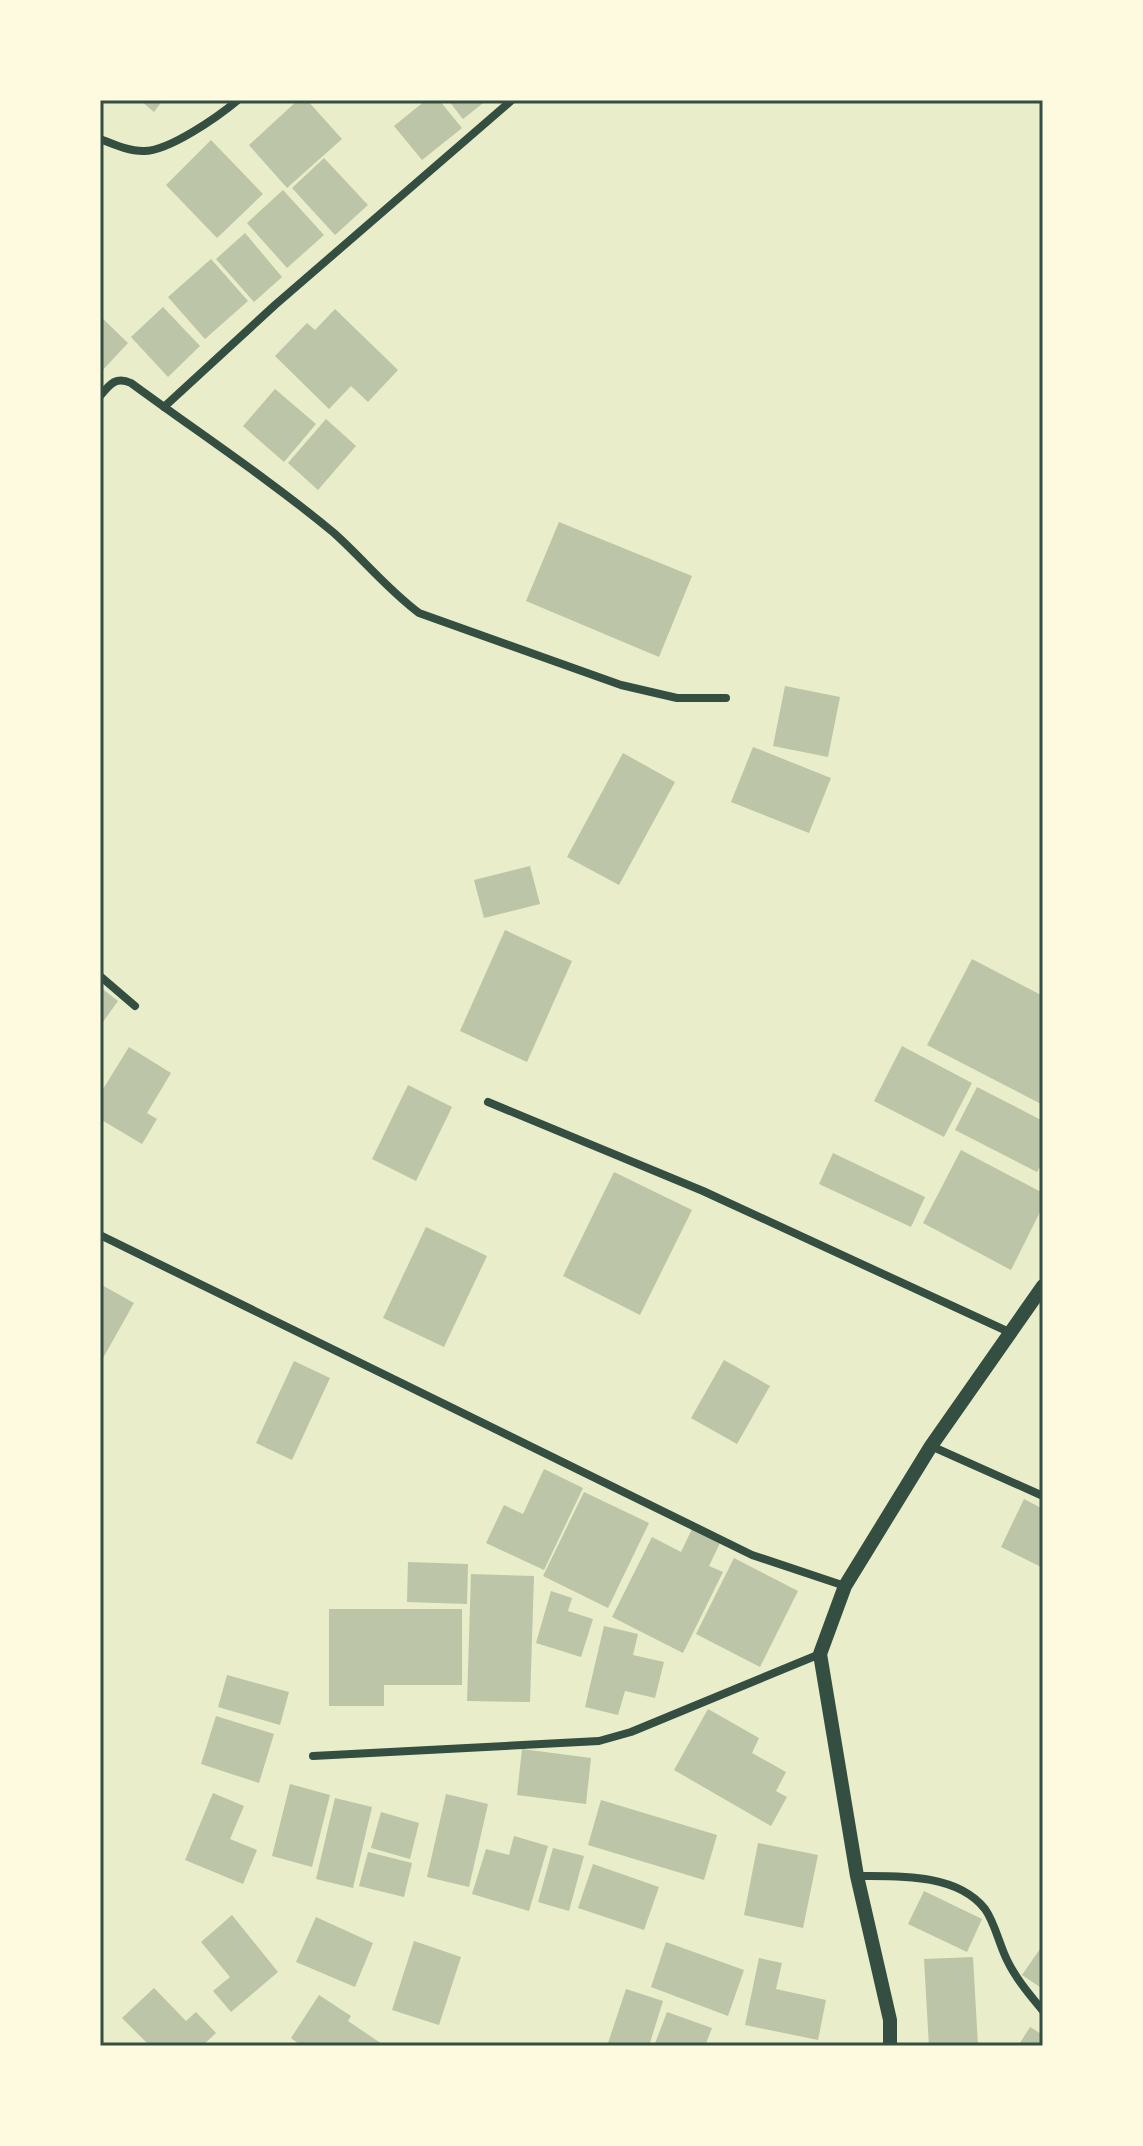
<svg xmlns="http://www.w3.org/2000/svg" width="1143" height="2146" font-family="'Titillium Web',sans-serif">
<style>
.building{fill:#bcc5a7}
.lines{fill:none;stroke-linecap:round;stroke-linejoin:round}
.minor{stroke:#344e41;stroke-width:8}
.tertiary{stroke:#344e41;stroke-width:14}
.neatline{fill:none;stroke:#344e41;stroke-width:3}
</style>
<rect width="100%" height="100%" fill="#e9edc9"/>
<g class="building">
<path d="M140,100h23l-9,12z"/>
<path d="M298,100h9l35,39 -55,49 -38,-43z"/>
<path d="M426,100h13l23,28 -40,32 -28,-34z"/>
<path d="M448,100h39l-24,19z"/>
<path d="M211,140l52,54 -46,44 -51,-53z"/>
<path d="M324,158l44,47 -33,30 -43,-47z"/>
<path d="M283,190l41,45 -37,33 -40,-45z"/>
<path d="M245,233l37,44 -28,25 -38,-43z"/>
<path d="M211,259l37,42 -43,38 -37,-42z"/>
<path d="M163,307l37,39 -32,31 -37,-40z"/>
<path d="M335,309l63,61 -30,32 -17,-16 -22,23 -54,-53 32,-33 8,7z"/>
<path d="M100,316l28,27 -28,30z"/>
<path d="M275,389l41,35 -32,38 -41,-36z"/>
<path d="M326,419l30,27 -38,44 -30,-27z"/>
<path d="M559,522l133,54 -33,81 -133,-56z"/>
<path d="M785,686l55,11 -12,60 -55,-11z"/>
<path d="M753,747l78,31 -22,55 -78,-31z"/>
<path d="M623,753l52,29 -56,103 -52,-28z"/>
<path d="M530,866l10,38 -56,14 -10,-38z"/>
<path d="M505,930l67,31 -45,101 -67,-31z"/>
<path d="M972,959l71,37v109l-116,-60z"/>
<path d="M100,987l18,14 -18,25z"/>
<path d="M902,1046l70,37 -28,54 -70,-36z"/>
<path d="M129,1047l42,26 -24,40 10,6 -15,25 -42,-25v-25z"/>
<path d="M408,1085l44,22 -36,74 -44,-22z"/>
<path d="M977,1087l66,34v40l-6,11 -82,-42z"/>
<path d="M961,1150l82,43v13l-32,64 -88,-47z"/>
<path d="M833,1153l92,44 -14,30 -92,-43z"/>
<path d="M614,1172l78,38 -52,105 -77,-39z"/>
<path d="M426,1227l61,29 -43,91 -61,-29z"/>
<path d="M100,1284l34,19 -31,55 -3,-2z"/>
<path d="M724,1360l46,26 -33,58 -46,-26z"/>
<path d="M294,1361l36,17 -38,82 -36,-17z"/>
<path d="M544,1469l39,19 -39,82 -58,-27 18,-38 19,9z"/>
<path d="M584,1492l65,31 -41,85 -65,-32z"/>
<path d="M1024,1499l19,10v59l-42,-21z"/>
<path d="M692,1529l28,14 -11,23 14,6 -40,81 -71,-36 40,-80 29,15z"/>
<path d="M734,1558l64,33 -38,76 -64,-33z"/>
<path d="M408,1562l60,2 -1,40 -60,-2z"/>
<path d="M471,1574l63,2 -4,126 -63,-1z"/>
<path d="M551,1591l21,7 -4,13 25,8 -12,38 -45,-14z"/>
<path d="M329,1609h133v76h-78v21h-55z"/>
<path d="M604,1626l34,8 -5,21 31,7 -9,36 -30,-7 -7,24 -33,-8z"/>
<path d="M227,1675l62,17 -9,33 -62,-18z"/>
<path d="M708,1709l51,29 -7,15 34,19 -10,19 11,6 -16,29 -97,-56z"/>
<path d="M216,1716l58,18 -15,49 -58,-19z"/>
<path d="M522,1749l69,9 -5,46 -69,-9z"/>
<path d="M290,1784l40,11 -18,72 -40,-11z"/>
<path d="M213,1793l31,13 -14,33 27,11 -14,34 -58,-24z"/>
<path d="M446,1794l42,10 -19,83 -42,-10z"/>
<path d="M335,1798l37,9 -19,81 -37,-9z"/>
<path d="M601,1800l116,35 -13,45 -116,-35z"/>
<path d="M381,1812l38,11 -9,36 -39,-11z"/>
<path d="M514,1836l34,10 -19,65 -57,-17 14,-45 23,6z"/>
<path d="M758,1843l60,12 -15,73 -59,-13z"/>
<path d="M553,1848l31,8 -15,55 -31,-9z"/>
<path d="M368,1852l44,11 -8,34 -45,-11z"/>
<path d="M593,1864l66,23 -15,43 -66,-22z"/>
<path d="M924,1891l58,28 -15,33 -59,-28z"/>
<path d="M232,1915l46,57 -47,40 -18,-21 17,-14 -29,-35z"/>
<path d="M316,1917l57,26 -18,44 -59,-25z"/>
<path d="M414,1941l47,16 -22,68 -47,-15z"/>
<path d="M666,1942l78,28 -16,46 -77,-29z"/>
<path d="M1040,1949l3,2v38l-21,-14z"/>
<path d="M973,1957l5,89h-49l-5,-87z"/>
<path d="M759,1958l23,5 -6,26 50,11 -8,40 -73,-15z"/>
<path d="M154,1988l32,33 10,-9 20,21 -14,13h-52l-28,-28z"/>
<path d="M626,1989l37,12 -14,45h-42z"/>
<path d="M319,1995l32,21 -3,5 37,25h-83l-11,-8z"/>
<path d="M667,2012l45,16 -7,18h-51z"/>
<path d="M1030,2027l13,8v11h-25z"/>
</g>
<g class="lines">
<g class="minor">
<path d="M100,139c13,5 28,12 43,12 25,1 76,-35 95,-51"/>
<path d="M100,396c10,-12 16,-20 31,-13 68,50 138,96 203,150 29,26 53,56 85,80l202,72 56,13h49"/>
<path d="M164,407l111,-102 237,-205"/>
<path d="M100,976l35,30"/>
<path d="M488,1102l215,89 306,141"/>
<path d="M100,1235l652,320 93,31"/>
<path d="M931,1446l112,50"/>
<path d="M313,1756l286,-15 32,-9 189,-78"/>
<path d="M857,1876c40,0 100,-3 128,33 10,14 14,35 22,51 9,19 23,35 36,51"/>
</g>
<path class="tertiary" d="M890,2046v-26l-33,-144 -37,-222 25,-68 86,-140 112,-160"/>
</g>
<rect width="1143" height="2146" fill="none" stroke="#fefae0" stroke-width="204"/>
<rect x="102" y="102" width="939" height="1942" class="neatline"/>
</svg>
